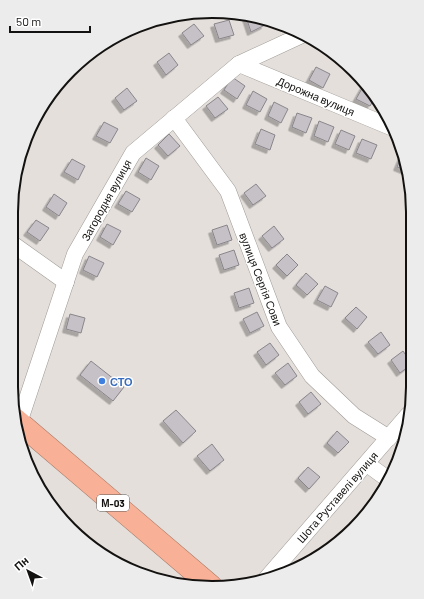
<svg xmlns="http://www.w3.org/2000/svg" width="424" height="599" font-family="Barlow,sans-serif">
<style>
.building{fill:#c5c1c6;stroke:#89868b;filter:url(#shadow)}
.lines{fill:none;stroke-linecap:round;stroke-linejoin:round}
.minor-casing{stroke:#9e9a96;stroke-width:17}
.highway-casing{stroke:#a87967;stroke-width:23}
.minor{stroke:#fff;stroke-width:16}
.highway{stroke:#f8b196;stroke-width:22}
.shop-dot{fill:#3f7fe0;stroke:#fff;stroke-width:1.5}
.labels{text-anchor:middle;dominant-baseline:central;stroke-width:3;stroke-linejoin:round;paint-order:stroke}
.shield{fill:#fff;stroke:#5a5958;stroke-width:1}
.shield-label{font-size:10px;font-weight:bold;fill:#131210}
.street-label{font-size:11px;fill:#131210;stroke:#fff}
.shop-label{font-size:11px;font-weight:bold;fill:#366cbe;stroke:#fff;text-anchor:start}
.rim{fill:none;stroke:#131210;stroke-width:2}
</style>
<defs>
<filter id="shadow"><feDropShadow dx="-3.5" dy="3.5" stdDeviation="0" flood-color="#0004"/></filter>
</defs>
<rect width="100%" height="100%" fill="#e4dfdb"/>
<g class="building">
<path d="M246,17l18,5 1,3 -14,7z"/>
<path d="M229,20l5,15 -15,4 -5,-15z"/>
<path d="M194,24l10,12 -13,9 -9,-12z"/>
<path d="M169,53l9,12 -12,10 -9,-13z"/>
<path d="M316,67l14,7 -7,14 -14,-8z"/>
<path d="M232,77l13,9 -8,13 -13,-9z"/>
<path d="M364,85l4,3 7,10 -5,8 -14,-7z"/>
<path d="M127,88l10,13 -13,9 -9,-12z"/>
<path d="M253,91l14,8 -7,13 -14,-7z"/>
<path d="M218,97l10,12 -13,9 -9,-12z"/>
<path d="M274,102l14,7 -7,14 -13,-7z"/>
<path d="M297,113l15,5 -6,15 -14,-6z"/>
<path d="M319,121l15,6 -6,15 -14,-6z"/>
<path d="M104,122l14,7 -8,14 -14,-7z"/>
<path d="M261,129l14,6 -5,15 -15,-6z"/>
<path d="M341,130l14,6 -6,14 -14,-6z"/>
<path d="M169,134l11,12 -12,10 -10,-11z"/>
<path d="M362,139l15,6 -6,14 -15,-6z"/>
<path d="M403,153l4,18 -10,-4z"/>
<path d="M146,158l13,8 -8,14 -13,-8z"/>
<path d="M72,159l13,7 -7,14 -14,-8z"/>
<path d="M256,184l10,12 -13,9 -9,-12z"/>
<path d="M126,191l14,8 -8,13 -14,-8z"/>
<path d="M54,194l13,9 -8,13 -13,-9z"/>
<path d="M36,220l13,8 -9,13 -13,-9z"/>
<path d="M107,224l14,7 -8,14 -13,-8z"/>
<path d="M227,225l5,15 -15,5 -5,-15z"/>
<path d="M274,226l10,13 -12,9 -10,-12z"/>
<path d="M234,250l5,15 -15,5 -5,-15z"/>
<path d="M287,254l11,11 -11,11 -11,-11z"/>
<path d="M89,256l15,7 -7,14 -14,-7z"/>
<path d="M306,273l12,11 -11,11 -11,-10z"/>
<path d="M325,286l13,7 -7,14 -14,-7z"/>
<path d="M249,288l5,15 -15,5 -5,-15z"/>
<path d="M356,307l11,10 -10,12 -12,-11z"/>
<path d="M257,312l7,14 -14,7 -7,-14z"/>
<path d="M70,314l15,4 -4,15 -15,-4z"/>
<path d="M381,332l9,13 -12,9 -10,-12z"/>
<path d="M270,343l9,12 -13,10 -9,-13z"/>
<path d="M403,351l9,13 -12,9 -9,-13z"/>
<path d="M91,361l33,26 -11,14 -33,-26z"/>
<path d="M288,363l9,13 -12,9 -10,-12z"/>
<path d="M311,392l10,12 -13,10 -9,-12z"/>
<path d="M176,410l20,21 -13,12 -20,-22z"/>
<path d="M337,431l12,11 -11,11 -11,-10z"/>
<path d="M212,444l12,16 -14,11 -13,-15z"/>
<path d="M308,467l12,10 -11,12 -11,-11z"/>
</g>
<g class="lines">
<g class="minor-casing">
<g id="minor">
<path d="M239,64l154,64"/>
<path d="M174,118l54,73 51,136 33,49 42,40 35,22"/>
<path d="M14,245l52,37"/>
<path d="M19,423l56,-169 58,-101 106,-89 65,-30"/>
<path d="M367,464l22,16"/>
<path d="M266,579l142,-164"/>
</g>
</g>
<g class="highway-casing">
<path id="highway" d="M15,419l196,167"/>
</g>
<use href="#minor" class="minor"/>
<use href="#highway" class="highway"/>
</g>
<circle class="shop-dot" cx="102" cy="381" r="4"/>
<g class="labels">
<rect class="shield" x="97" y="495" width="32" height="16" rx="3"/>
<g class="shield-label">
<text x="113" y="503">М-03</text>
</g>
<g class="street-label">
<text transform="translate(316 96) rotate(23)">Дорожна вулиця</text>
<text transform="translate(106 200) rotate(-61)">Загородня вулиця</text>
<text transform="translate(261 279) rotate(69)">вулиця Сергія Сови</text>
<text transform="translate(337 497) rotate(-49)">Шота Руставелі вулиця</text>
</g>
<g class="shop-label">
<text x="110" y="381">СТО</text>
</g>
</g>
<path d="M0 0H424V599H0ZM212 18H212A194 194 0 0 1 406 212V387A194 194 0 0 1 212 581H212A194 194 0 0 1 18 387V212A194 194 0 0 1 212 18Z" fill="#ececec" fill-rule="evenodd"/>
<path class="rim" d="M212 18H212A194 194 0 0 1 406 212V387A194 194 0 0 1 212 581H212A194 194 0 0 1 18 387V212A194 194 0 0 1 212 18Z"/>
<g transform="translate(28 571) rotate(319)" stroke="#ffffff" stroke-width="3" paint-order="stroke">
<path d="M0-3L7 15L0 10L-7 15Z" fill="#131210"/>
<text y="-6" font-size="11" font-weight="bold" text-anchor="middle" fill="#131210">Пн</text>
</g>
<path d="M10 26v6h80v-6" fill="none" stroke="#131210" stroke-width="2"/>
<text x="16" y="26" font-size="12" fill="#131210" stroke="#ffffff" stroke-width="3" paint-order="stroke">50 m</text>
</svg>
